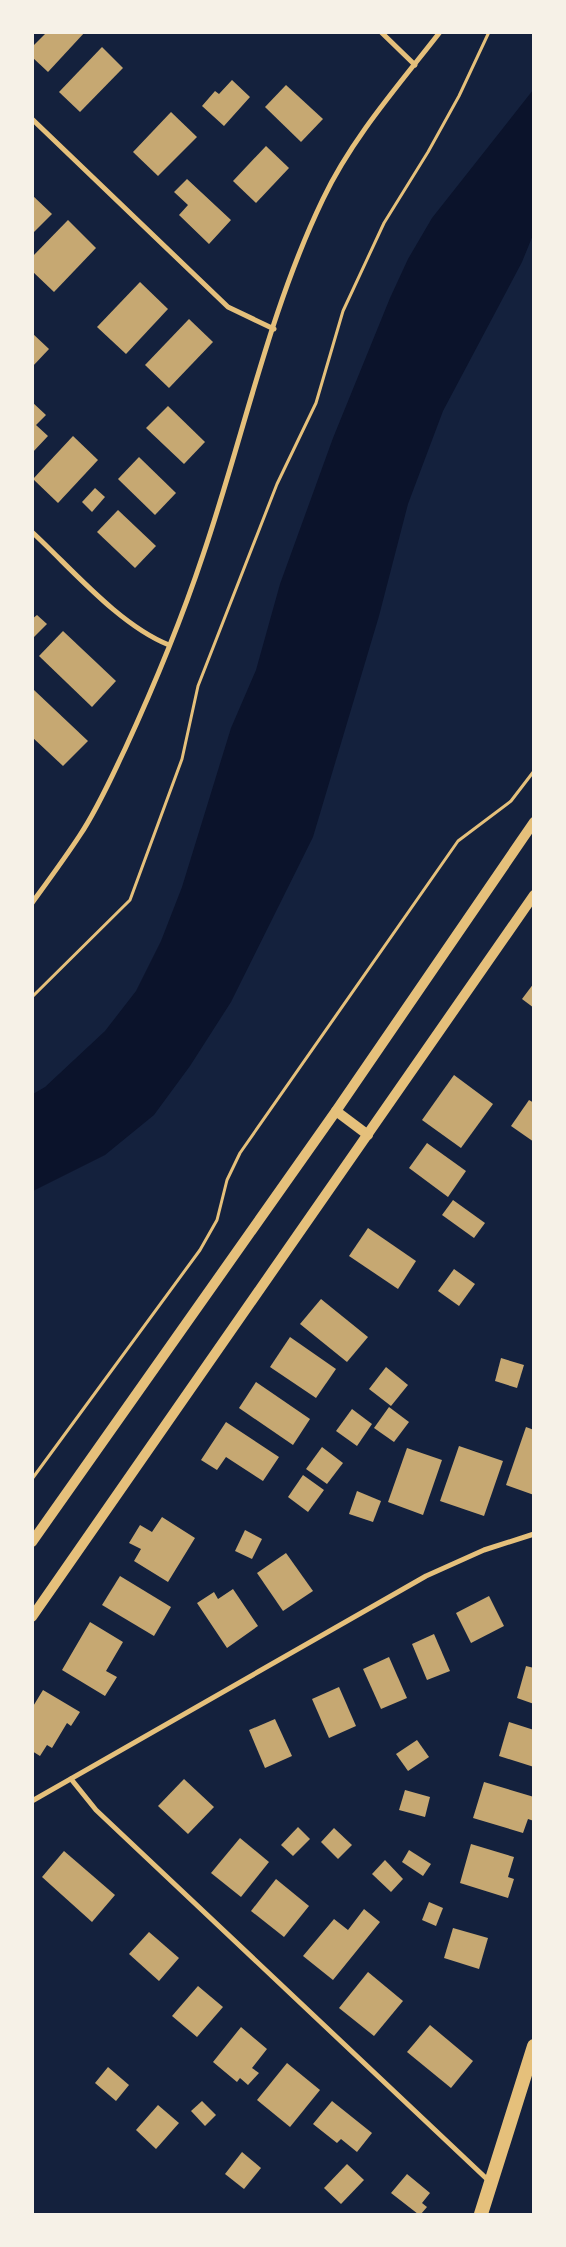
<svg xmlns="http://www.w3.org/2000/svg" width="566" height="2247" font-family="'Archivo Narrow',sans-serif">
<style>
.water{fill:#0b132b}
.building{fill:#c6a872}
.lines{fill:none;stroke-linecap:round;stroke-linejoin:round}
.path{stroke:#e5c07b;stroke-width:3}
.minor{stroke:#e5c07b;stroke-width:5}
.secondary{stroke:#e5c07b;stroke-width:10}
.trunk{stroke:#e5c07b;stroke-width:14}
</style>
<rect width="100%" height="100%" fill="#14213d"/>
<path class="water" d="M533,90v145l-11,27 -79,149 -35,93 -29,112 -66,221 -82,165 -41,64 -36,49 -49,40 -72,36v-97l12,-7 60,-56 31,-40 25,-50 21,-54 49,-159 25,-58 24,-86 53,-146 57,-140 18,-39 24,-41z"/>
<g class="building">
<path d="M47,32h38l-37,40 -16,-15v-10z"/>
<path d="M102,47l21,21 -43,44 -21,-20z"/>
<path d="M232,80l18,17 -26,29 -22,-20 13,-15 4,3z"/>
<path d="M286,85l37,34 -22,23 -36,-35z"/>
<path d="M171,112l26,25 -39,39 -25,-24z"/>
<path d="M266,146l23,22 -33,35 -23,-22z"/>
<path d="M187,179l44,41 -22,24 -30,-29 9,-10 -14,-13z"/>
<path d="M32,195l20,19 -20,20z"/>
<path d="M68,220l28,28 -42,44 -22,-21v-14z"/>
<path d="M140,282l28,27 -42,45 -29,-27z"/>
<path d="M189,319l24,23 -44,46 -24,-23z"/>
<path d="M32,333l17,16 -17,18z"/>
<path d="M32,402l14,13 -10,10 12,11 -16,17z"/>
<path d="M168,406l37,36 -21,22 -38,-36z"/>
<path d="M73,436l25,24 -40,43 -25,-24z"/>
<path d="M139,457l37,36 -21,22 -37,-36z"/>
<path d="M95,488l10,9 -13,15 -10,-10z"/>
<path d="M118,510l38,36 -21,22 -38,-36z"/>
<path d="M37,615l10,9 -15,15v-20z"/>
<path d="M63,631l53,50 -24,26 -53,-51z"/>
<path d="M34,690l54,51 -25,25 -31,-29v-45z"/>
<path d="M534,983v25l-12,-9z"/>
<path d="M454,1075l39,29 -32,44 -39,-28z"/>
<path d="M529,1100l5,3v39l-23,-16z"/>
<path d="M427,1143l39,28 -18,26 -39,-29z"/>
<path d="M453,1200l32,23 -11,15 -32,-23z"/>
<path d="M368,1228l48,33 -18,28 -49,-33z"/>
<path d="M454,1269l21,15 -16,22 -21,-15z"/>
<path d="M321,1299l47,38 -21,25 -47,-38z"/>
<path d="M290,1337l46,32 -20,29 -46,-31z"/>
<path d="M501,1358l23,7 -7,23 -22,-7z"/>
<path d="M386,1367l22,18 -17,21 -22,-17z"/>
<path d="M256,1382l54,37 -17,26 -54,-37z"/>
<path d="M389,1407l20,15 -15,20 -20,-14z"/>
<path d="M352,1409l20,15 -15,22 -21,-15z"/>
<path d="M226,1422l53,35 -16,24 -37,-24 -9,13 -16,-10z"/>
<path d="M526,1427l8,3v65l-28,-10z"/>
<path d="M459,1446l44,15 -19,55 -44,-15z"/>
<path d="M322,1447l21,16 -16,21 -21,-15z"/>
<path d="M407,1448l35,12 -19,55 -35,-13z"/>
<path d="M303,1475l21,15 -16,22 -20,-15z"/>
<path d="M357,1491l24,10 -8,21 -24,-8z"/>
<path d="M162,1517l33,21 -27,44 -34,-21 7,-12 -12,-6 11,-18 12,7z"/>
<path d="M245,1530l17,9 -10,20 -17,-8z"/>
<path d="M286,1553l27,38 -30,20 -26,-38z"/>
<path d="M120,1576l51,31 -17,29 -52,-31z"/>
<path d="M233,1589l25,37 -31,22 -30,-45 17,-11 4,7z"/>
<path d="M489,1596l15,30 -33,17 -15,-30z"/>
<path d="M90,1622l33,20 -17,29 11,6 -12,19 -43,-26z"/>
<path d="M434,1634l16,37 -23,9 -15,-36z"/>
<path d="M389,1657l18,41 -26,11 -18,-40z"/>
<path d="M526,1666l8,2v36l-17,-6z"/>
<path d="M339,1687l17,39 -27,12 -17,-39z"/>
<path d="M43,1690l37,22 -9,14 -4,-3 -15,25 -5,-3 -7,11 -8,-5v-43z"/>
<path d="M275,1719l17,37 -27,12 -16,-38z"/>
<path d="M509,1722l25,8v37l-35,-11z"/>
<path d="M417,1740l12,17 -21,14 -12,-17z"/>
<path d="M184,1779l30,28 -26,27 -30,-28z"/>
<path d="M484,1782l50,15v24l-6,-2 -5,14 -50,-15z"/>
<path d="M405,1790l25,7 -5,20 -26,-7z"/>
<path d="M298,1827l12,12 -17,17 -12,-11z"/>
<path d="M334,1828l18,17 -14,14 -17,-17z"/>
<path d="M240,1838l29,24 -28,35 -30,-24z"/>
<path d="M471,1844l43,13 -6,20 6,2 -6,19 -48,-15z"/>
<path d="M409,1850l22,14 -8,12 -21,-14z"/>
<path d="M64,1851l51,44 -23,27 -50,-45z"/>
<path d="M385,1860l18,19 -12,13 -19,-18z"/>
<path d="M276,1879l33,27 -25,31 -33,-26z"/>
<path d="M429,1902l14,6 -7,18 -14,-6z"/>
<path d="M364,1909l16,13 -47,58 -30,-24 31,-37 14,11z"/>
<path d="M453,1928l35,10 -9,31 -35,-11z"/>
<path d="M149,1932l30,26 -20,23 -30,-27z"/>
<path d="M368,1972l35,29 -29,35 -35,-28z"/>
<path d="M198,1986l25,21 -26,30 -25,-21z"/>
<path d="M430,2025l43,36 -22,27 -44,-36z"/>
<path d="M241,2027l26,22 -15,19 7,5 -11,12 -8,-7 -3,4 -24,-20z"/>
<path d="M287,2063l33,27 -30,37 -33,-27z"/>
<path d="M108,2067l21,18 -13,16 -21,-18z"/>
<path d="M202,2101l14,14 -11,11 -14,-15z"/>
<path d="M332,2101l40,32 -15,19 -16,-13 -4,4 -24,-19z"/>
<path d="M158,2105l21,18 -23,26 -20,-19z"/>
<path d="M242,2152l19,16 -17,21 -19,-15z"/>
<path d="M347,2164l17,16 -23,24 -17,-16z"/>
<path d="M407,2174l23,19 -8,10 5,4 -6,7h-3l-27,-21z"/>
</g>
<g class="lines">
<g class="path">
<path d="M32,997l98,-97 52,-141 16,-73 79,-202 39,-81 27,-92 41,-88 44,-71 31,-56 30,-64"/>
<path d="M32,1479l168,-229 17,-30 10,-40 13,-27 218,-312 53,-40 23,-30"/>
</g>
<g class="minor">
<path d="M381,32l34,33"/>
<path d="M32,119l196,188 46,22"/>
<path d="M32,532c40,37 87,93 137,113"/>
<path d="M32,903c16,-22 33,-45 48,-68 18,-27 31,-57 45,-86 29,-63 56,-128 78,-194 40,-117 66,-244 120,-356 29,-61 75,-113 117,-167"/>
<path d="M71,1779l25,31 393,371"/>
<path d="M32,1801l394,-225 58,-26 50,-16"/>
</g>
<g class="secondary">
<path d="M336,1111l32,24"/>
<path d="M32,1542l304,-431 198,-289"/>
<path d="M32,1617l502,-722"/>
</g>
<path class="trunk" d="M481,2214l53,-168"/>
</g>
<rect width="566" height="2247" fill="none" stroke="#f6f1e7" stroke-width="68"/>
</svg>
